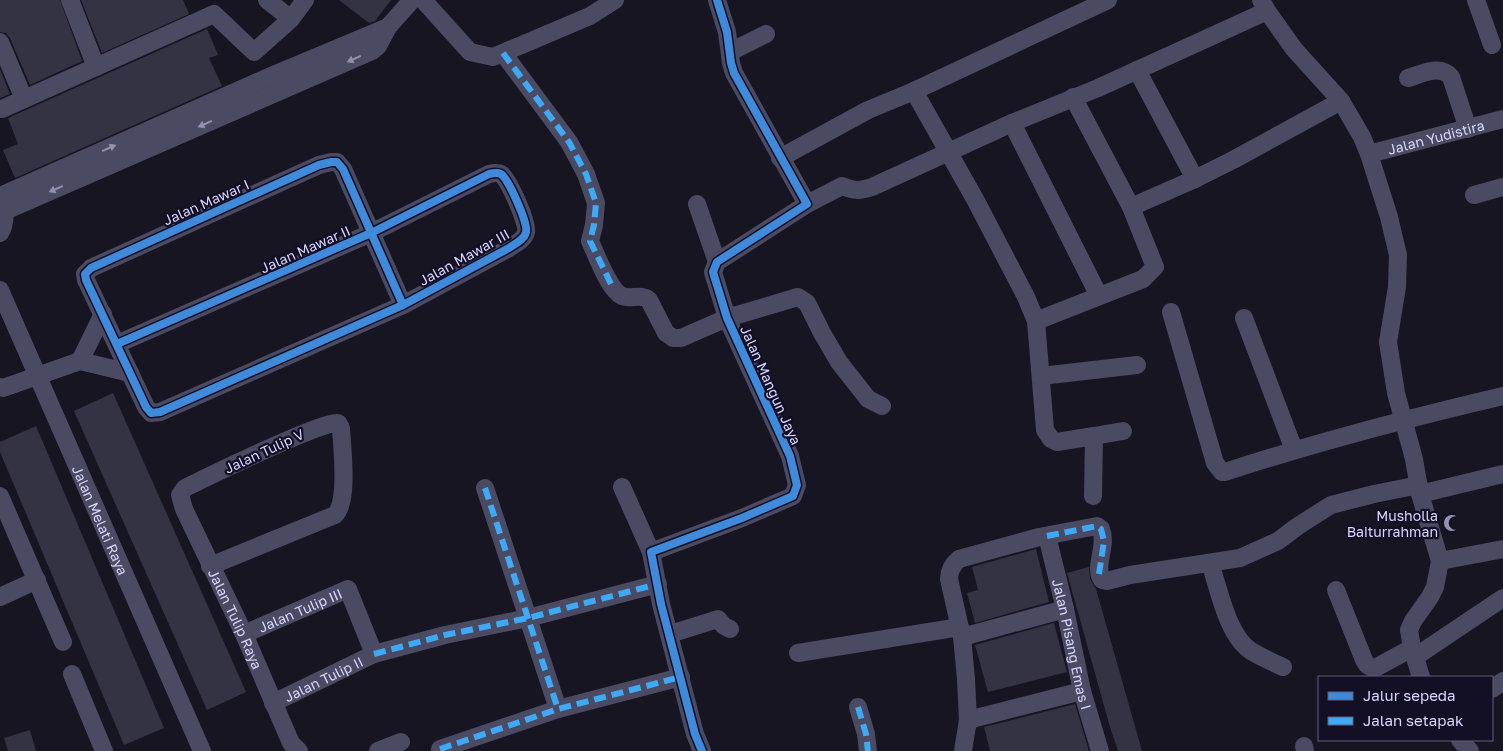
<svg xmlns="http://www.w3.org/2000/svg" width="1503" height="751" font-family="'Golos Text',sans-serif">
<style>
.building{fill:#343343}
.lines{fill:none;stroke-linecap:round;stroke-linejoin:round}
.minor{stroke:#4a4a62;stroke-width:18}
.quiet{stroke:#3fa9f5;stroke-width:6;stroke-dasharray:12 6;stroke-linecap:butt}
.cycleway-casing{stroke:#131026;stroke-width:11}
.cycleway{stroke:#408adc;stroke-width:8}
.oneway{fill:#9290b0}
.labels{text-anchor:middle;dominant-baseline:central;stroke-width:4.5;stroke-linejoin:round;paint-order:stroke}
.street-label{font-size:14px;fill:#d9d6fe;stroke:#131026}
.poi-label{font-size:14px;fill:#d9d6fe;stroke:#131026;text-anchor:end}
</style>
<rect width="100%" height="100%" fill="#161521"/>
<g class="building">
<path d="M0,0h60l22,61 -52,24 -20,-47 -4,-5 -6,-1z"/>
<path d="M81,0h102l6,14 -87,39z"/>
<path d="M339,0h52l-16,21 -6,2z"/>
<path d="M207,29l11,26 -9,3 13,28 -207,92 -12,-28 15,-6 -10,-26z"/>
<path d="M0,69l10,25 -10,4z"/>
<path d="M113,393l133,299 -39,18 -133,-299z"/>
<path d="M36,426l128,302 -40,17 -124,-293v-10z"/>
<path d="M1036,549l13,53 -74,21 -8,-30 11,-3 -6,-23z"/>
<path d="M1089,567l1,12 6,10 46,162h-24l-8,-24 -43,-154z"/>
<path d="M1054,623l13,49 -79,20 -13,-47z"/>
<path d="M1075,704l14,47h-99l-6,-24z"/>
<path d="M30,730l6,21h-28l-4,-13z"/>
</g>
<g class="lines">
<g class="minor">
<path d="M70,0l26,67"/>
<path d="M267,0l24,19"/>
<path d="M423,0l47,52 23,5 97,-41 25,-16"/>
<path d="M1261,0l6,11 27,38 47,52 21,36 7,17 20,63 9,38 -1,32 -9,55 8,51 18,66 6,35 20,67 -5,26 -5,10 -17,24 -4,9 3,18 9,29"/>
<path d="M1476,0l16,45"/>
<path d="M0,42l24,57"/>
<path d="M730,52l36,-18"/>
<path d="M503,53l66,89 17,32 10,29 -2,22 -4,16c6,13 19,49 32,55 9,4 19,-3 27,4l17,33 7,5h8l46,-20 71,-21 9,6 15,30 17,29 29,37 14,7"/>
<path d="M1137,70l58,109"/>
<path d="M1408,78c14,-4 32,-14 43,-1l17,52"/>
<path d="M914,91l62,110 50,96 10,24 9,109 6,9 6,3 37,-6 -1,60"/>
<path d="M2,109l212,-95 40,38 37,-33 14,-19"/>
<path d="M1012,123l87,173"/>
<path id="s1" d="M1369,154l134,-35"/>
<path d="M780,158l88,-48 46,-19 194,-91"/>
<path d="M1474,195l29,-8"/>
<path d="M0,196l271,-120 117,-49"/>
<path d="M697,204l20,58"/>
<path d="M807,204l35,-18c12,5 18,5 30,1l140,-64 86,-35 169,-77"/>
<path d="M1131,207l64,-28 38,-19 108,-59"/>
<path d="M5,211l367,-160 6,-5 10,-19 24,-27"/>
<path d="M0,233c6,-10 6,-23 1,-33"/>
<path id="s2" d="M0,290l202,461"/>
<path d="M1171,312l44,151 7,9h3c92,-30 184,-54 278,-76"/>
<path d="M1244,318l50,132"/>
<path d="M1036,321l107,-42 12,-12 -24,-60 -58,-110"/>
<path d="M117,344l254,-111 118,-59c4,-1 8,-2 12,0 8,6 27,49 25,58 -1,7 -11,12 -17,16l-106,57 -243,107 -9,1 -5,-6 -60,-127 -1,-6 6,-6 228,-103 12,-3h6l6,7 60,136"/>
<path d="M80,361l23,-47"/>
<path d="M1041,376l96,-11"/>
<path d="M0,387l3,1 77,-27 50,12"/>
<path d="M1094,436l29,-5"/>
<path d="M622,487l29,65"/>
<path d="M485,488l73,221"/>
<path d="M1420,494l83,-20"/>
<path d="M0,496l63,146"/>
<path id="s3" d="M1047,536l18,73 17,82 18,60"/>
<path d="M1440,561l63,-12"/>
<path d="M1210,563c9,26 17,72 41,88 10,6 21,11 32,16"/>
<path id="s4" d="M210,566l125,-51c14,-14 7,-67 6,-87l-3,-5c-12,-4 -133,55 -153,65l-5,7 4,14 60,125 47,109 8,8"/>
<path d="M1336,590l28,70c3,6 6,9 13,7l35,-19"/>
<path d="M0,597l37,-17"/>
<path id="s5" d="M244,634l104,-45 26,65"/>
<path d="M670,634l48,-15 6,7 6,3"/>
<path d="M962,637l103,-28"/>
<path d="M798,653l162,-26"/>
<path d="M1415,657l88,-59"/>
<path d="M72,674l32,77"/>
<path d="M1492,689l11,-8"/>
<path id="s6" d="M273,703l101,-49 71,-19 83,-17 130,-34"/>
<path d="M858,707l8,27 2,17"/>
<path d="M968,720l114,-29"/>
<path d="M1460,740l10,11"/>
<path d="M1304,746l1,5"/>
<path d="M440,749l118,-40 123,-32"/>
<path d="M378,751l23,-9"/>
<path d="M702,751l-7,-17 -34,-130 -10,-52 91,-34 51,-22 4,-11 -7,-29 -63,-138 -14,-46 4,-10 90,-58 -73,-131 -3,-10 -4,-31 -10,-32"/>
<path d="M963,751l5,-31 -2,-41 -4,-42 -13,-58c0,-8 4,-15 10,-20l80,-22 58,-11 4,3c7,16 -8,38 1,51l5,1 23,-6 110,-17 38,-17 20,-15 33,-21 43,-11 45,-9"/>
</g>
<g class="quiet">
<path d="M503,53l66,89 17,32 10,29 -2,22 -4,16 22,45"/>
<path d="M485,488l73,221"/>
<path d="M1047,536l50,-10 4,3 3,12 -5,33"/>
<path d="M374,654l71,-19 83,-17 130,-34"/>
<path d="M858,707l8,27 2,17"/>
<path d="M440,749l118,-40 123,-32"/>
</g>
<g class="cycleway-casing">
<g id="cycleway">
<path d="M117,344l254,-111 118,-59c4,-1 8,-2 12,0 8,6 27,49 25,58 -1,7 -11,12 -17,16l-106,57 -243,107 -9,1 -5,-6 -60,-127 -1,-6 6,-6 228,-103 12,-3h6l6,7 60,136"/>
<path d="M702,751l-7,-17 -34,-130 -10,-52 91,-34 51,-22 4,-11 -7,-29 -63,-138 -14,-46 4,-10 90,-58 -73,-131 -3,-10 -4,-31 -10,-32"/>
</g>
</g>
<use href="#cycleway" class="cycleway"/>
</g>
<defs><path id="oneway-solid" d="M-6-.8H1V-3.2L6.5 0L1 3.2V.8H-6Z" transform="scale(1.25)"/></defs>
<g class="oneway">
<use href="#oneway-solid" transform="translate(354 59) rotate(156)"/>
<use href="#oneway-solid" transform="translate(205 124) rotate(156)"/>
<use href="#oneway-solid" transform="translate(109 148) rotate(-24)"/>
<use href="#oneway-solid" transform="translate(56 189) rotate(156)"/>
</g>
<defs>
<g id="mosque-bare" transform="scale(1.35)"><path d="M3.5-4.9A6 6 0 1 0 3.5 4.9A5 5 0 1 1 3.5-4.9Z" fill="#9592b1" stroke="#131026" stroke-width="2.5" paint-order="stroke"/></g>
</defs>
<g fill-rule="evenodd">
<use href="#mosque-bare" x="1452" y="523"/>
</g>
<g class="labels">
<g class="street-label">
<text stroke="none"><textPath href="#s1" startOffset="69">Jalan Yudistira</textPath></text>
<text transform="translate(206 202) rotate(-24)">Jalan Mawar I</text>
<text transform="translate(305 249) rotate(-24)">Jalan Mawar II</text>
<text transform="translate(464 257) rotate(-29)">Jalan Mawar III</text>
<text transform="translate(771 385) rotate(66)">Jalan Mangun Jaya</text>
<text transform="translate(264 451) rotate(-25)">Jalan Tulip V</text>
<text stroke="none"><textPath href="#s2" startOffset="251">Jalan Melati Raya</textPath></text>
<text stroke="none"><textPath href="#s5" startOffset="61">Jalan Tulip III</textPath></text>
<text stroke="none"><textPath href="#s4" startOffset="541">Jalan Tulip Raya</textPath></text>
<text stroke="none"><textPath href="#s3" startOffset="111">Jalan Pisang Emas I</textPath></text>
<text stroke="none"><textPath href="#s6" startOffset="56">Jalan Tulip II</textPath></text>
</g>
<g class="poi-label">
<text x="1438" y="515">Musholla<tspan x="1438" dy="16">Baiturrahman</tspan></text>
</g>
</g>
<rect x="1318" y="676" width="175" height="65" fill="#131026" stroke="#625f7c"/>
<rect x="1328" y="692" width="25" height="8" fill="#408adc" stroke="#625f7c"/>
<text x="1363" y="701" font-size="15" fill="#d9d6fe">Jalur sepeda</text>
<rect x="1328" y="717" width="25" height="8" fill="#3fa9f5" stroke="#625f7c"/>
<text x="1363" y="726" font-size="15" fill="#d9d6fe">Jalan setapak</text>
</svg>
